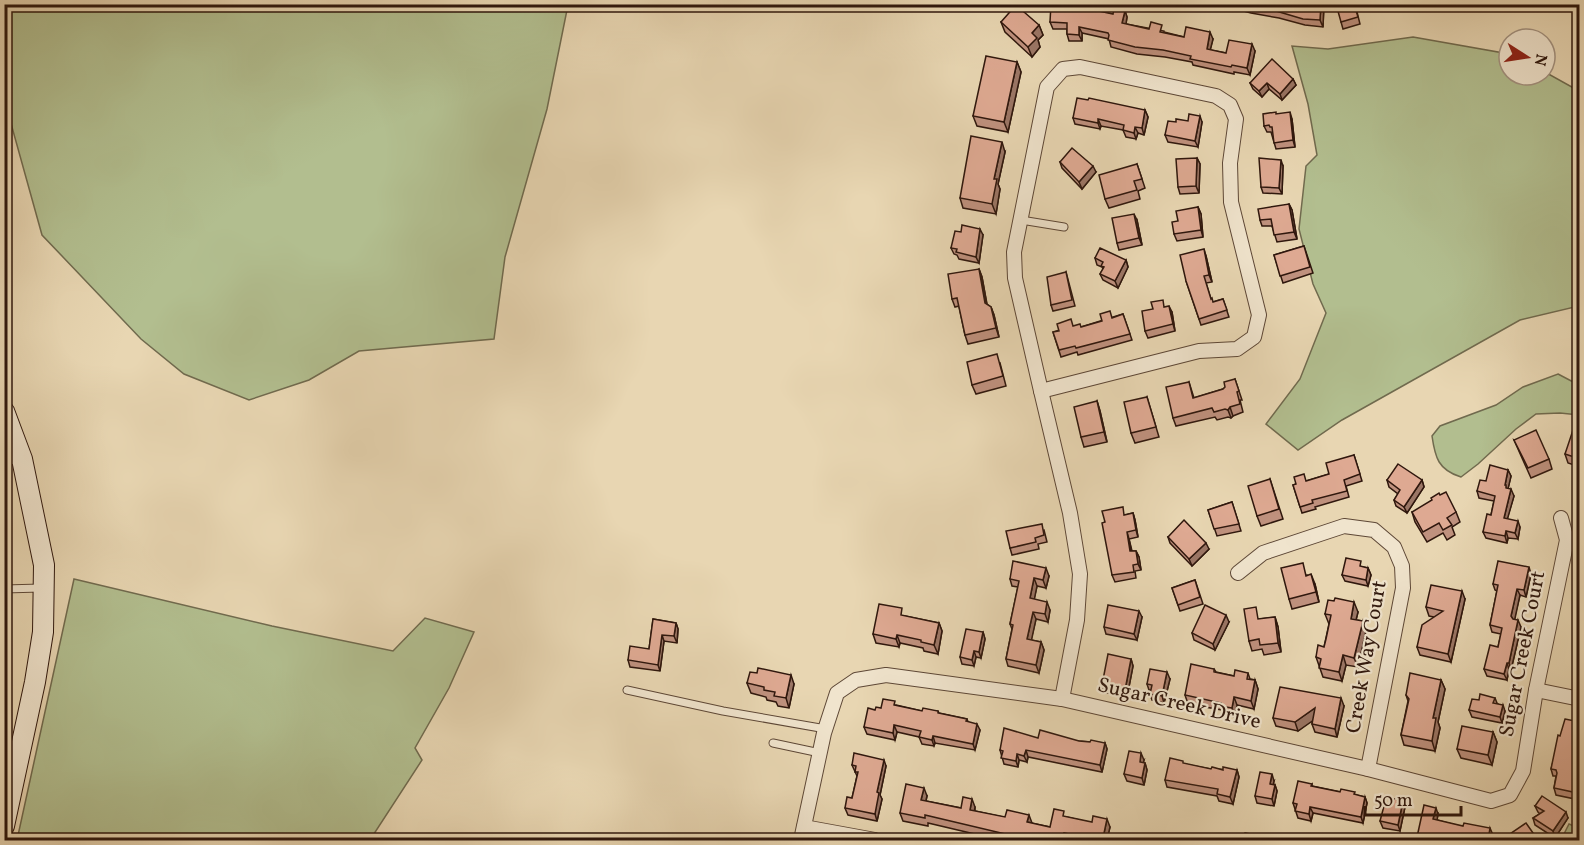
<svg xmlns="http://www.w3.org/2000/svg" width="1584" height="845" font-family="Vollkorn,serif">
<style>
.green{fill:#b2be8f;stroke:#706a4e;stroke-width:1.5}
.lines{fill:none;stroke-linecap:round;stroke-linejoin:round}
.service-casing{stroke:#5d4736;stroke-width:9}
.minor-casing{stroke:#5d4736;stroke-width:16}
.secondary-casing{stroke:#2f170d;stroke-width:22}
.service{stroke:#f0e4cd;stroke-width:7}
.minor{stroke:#f0e4cd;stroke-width:14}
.secondary{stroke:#f0e4cd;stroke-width:20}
.wall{fill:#bf917e;stroke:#2f170d;stroke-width:1.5}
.shaded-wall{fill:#9b7666;stroke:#2f170d;stroke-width:1.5}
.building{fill:#dea992;stroke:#2f170d;stroke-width:1.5}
.labels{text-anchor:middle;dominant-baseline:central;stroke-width:4.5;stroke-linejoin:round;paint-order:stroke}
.street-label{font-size:21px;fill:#2f170d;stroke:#f0e4cd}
</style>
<rect width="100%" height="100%" fill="#e8d6b2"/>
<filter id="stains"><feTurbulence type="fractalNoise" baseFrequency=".00333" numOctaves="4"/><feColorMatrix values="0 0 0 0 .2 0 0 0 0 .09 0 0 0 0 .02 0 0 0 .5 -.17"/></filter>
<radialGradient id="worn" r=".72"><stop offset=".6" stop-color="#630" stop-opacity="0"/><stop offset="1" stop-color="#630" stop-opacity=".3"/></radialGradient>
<g class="green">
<path d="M5,4l563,1 -21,104 -42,148 -11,82 -135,12 -50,29 -60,20 -65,-26 -43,-35 -99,-104 -37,-133z"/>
<path d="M1413,37l96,17v21h36v-3l34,19v215l-59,14 -178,100 -44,30 -32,-26 34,-45 26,-66 -13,-29 -14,-55 7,-63 11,-11 -9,-51 -16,-58 36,3z"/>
<path d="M1558,374l21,11v30l-19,-2 -24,1 -20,15 -38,35 -17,13c-23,-7 -26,-20 -29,-41l8,-10 56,-21 27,-18z"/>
<path d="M74,579l198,47 121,25 32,-33 49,14 -25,56 -34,60 7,12 -52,80h-353z"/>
<path d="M1569,824l10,4v12h-18z"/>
</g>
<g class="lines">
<g class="service-casing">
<g id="service">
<path d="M1021,220l43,7"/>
<path d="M4,589l37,-1"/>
<path d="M4,598l2,-9"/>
<path d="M627,690l96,21 103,18"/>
<path d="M773,743l47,10"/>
</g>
</g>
<g class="minor-casing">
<g id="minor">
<path d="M1080,67l136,29 14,9 6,14 -6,44 1,39 28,113 -5,22 -17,12 -38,2 -158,40 -26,-113 -1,-26 33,-165 16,-18z"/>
<path d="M1041,391l29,122 10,61 -3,46 -15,79"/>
<path d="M4,455l18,4"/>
<path d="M1238,573l25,-20 81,-27 30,4 20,17 8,19 1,22 -35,181"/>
<path d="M1536,690l44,9"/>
<path d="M804,827l71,13"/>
<path d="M801,840l23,-107 13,-40 19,-13 30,-5 176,24 306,70 123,32 19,-6 13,-24 13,-81 31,-150 -6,-22"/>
</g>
</g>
<g class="secondary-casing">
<path id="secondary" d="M4,411l18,48 22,106 -1,67 -8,50 -31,144"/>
</g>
<use href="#service" class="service"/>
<use href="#minor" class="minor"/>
<use href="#secondary" class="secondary"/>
</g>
<g class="wall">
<path d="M1218,4h106l-1,23 -18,-2 -26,-7 -28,-5z"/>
<path d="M1355,4l5,20 -17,5 -2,-7z"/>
<path d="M1082,8l31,6 12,-3 2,6 -1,7 38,7v1l20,5 29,2 -3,11 16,3 29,-2 -5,24 -16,-3v2l-41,-9 -1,-3 -27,-5 -28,-3 -26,-7 -2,-8 -27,-6v8h-13l-2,-7v-5h-14l-3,-7z"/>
<path d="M1001,22l38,3 4,10 -5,5 2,7 -8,10 -27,-25z"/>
<path d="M1017,62l4,10 -13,60 -31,-6 -4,-10z"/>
<path d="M1293,79l3,6 -14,15 -13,-11 -7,8 -9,-8 -3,-6z"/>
<path d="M1145,110l3,7 -4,18 -6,-2 -2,6 -10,-2 -3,-7 -22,-4 -1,3 -25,-5 -2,-6z"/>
<path d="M1277,114l15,5 3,28 -19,2 -5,-17h-4l-3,-6z"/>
<path d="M1176,122h26l-4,25 -30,-5 -3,-7z"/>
<path d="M1005,152l-7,32 2,5 -4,25 -33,-6 -3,-10z"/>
<path d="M1197,158l3,6 -1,29 -19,1 -2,-7z"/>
<path d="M1060,162l36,10 -14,17 -20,-21z"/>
<path d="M1137,164l8,24 -7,3 2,8 -31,9 -4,-9z"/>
<path d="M1283,166l-1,28 -19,-1 -2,-6z"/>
<path d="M1289,204l3,6 5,29 -20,3 -5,-16h-10l-2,-6z"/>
<path d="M1198,207l3,7 2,23 -26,4 -3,-7 4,-13z"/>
<path d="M1137,220l5,25 -23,5 -2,-7z"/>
<path d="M983,235l-4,28 -20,-4 -2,-4 -3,-1 -3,-6z"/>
<path d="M1304,246l9,27 -30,10 -9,-28z"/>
<path d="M1206,256l6,26 -6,1 5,16 2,3 10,-3 6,18 -28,8 -15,-44z"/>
<path d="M1095,258l31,2 2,7 -10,21 -15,-8 -3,-6 3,-5 -1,-2 -5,-2z"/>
<path d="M979,269l3,8 5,27 4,3 3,8 5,22 -31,7 -3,-9 -6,-29 -4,1 -3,-8z"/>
<path d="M1066,272l9,34 -22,5 -2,-6z"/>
<path d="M1165,307l7,5 3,19 -27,7 -3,-7z"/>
<path d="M1123,314l9,26 -54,15 -1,-3 -16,5 -8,-25 20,-6 8,1z"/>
<path d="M1000,363l6,23 -30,8 -4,-9z"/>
<path d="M1235,379l7,21h-2l3,12 -10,4 -2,2 -3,-1 -11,3 -2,-3 -39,9 -3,-8 16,-36 5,16 29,-9z"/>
<path d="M1147,397l12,40 -24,6 -4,-10z"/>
<path d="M1097,401l3,10 7,31 -23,5 -3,-10z"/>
<path d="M1580,425v42l-12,-4 -3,-9z"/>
<path d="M1514,440l35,19 3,10 -21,9z"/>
<path d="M1354,455l8,26 -16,5 3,11 -34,10 1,2 -14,4 -9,-28 36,-11z"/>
<path d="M1508,470l3,6 -3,12 6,8 -7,23 13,8 -2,12 -10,-1 -1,5 -21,-5 -3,-6 8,-17 3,-14 -15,-3 -2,-7 9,-10z"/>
<path d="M1270,479l13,40 -22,7 -4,-10z"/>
<path d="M1387,480h35l2,7 -17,26 -11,-7 -2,-6 4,-6 -9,-7z"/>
<path d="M1232,502l9,29 -24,5 -9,-26z"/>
<path d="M1412,512h44l4,10 -8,5 3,8 -8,5 -4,-7 -16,9 -12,-20z"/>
<path d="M1133,513l2,7 3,17 -9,2 3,12h4l3,6 2,13 -6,1 1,7 -21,4 -3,-7 13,-60z"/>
<path d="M1044,530l3,12 -9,2 1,5 -27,6 -2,-7z"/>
<path d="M1168,537l41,12 -17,17 -22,-23z"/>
<path d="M1363,567l5,1 3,7 -3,11 -23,-5 -3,-6z"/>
<path d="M1531,574l-5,23 -6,-2 -6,25 7,7 -10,43 -2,-1 -2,11 -20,-4 -3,-7 14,-22 3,-13 -9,-2 -2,-7 7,-34 -2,-1 -2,-6z"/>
<path d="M1307,575l8,9 4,18 -27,7 -3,-10z"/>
<path d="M1049,576l-3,12 -9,-2 -3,13 16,11 -2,12 -12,-3 -5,21 10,2 3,8 -5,23 -31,-7 -2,-7 6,-30 -2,-5 8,-37 -6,-1 -2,-7z"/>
<path d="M1195,580l8,24 -23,7 -8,-23z"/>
<path d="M1465,599l-14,63 -31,-7 -3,-8 17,-30 -5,-1 -3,-9z"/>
<path d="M1358,612l-2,8 7,1 3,10 -8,36 -12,-2 -4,16 -19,-4 -7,-20 8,-10 5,-23 -4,-10z"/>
<path d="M905,616l34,7 3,8 -4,23 -14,-3 -1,-3 -23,-5 -1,4 -23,-4 -3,-9z"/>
<path d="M1142,617l-5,23 -31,-6 -2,-7z"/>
<path d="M1275,617l3,10 3,25 -17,3 -2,-6 -10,2 -3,-10 11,-22z"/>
<path d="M1580,618v33l-3,-1 -3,-6z"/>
<path d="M653,619l23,4 2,6 -1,14 -13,-2 -4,30 -30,-4 -2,-7 21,-11z"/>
<path d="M1229,622l-14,28 -21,-10 -2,-7z"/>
<path d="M983,632l2,7 -4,19 -5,-1 -2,9 -12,-2 -2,-7z"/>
<path d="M1131,659l2,7 -6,31 -23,-5 -2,-7z"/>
<path d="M1214,669l2,3 18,4 14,-3 2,6 5,1 3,9 -4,20 -17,-4 -2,12 -12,-3 -1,-4 -34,-6 -3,-9z"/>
<path d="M1170,679l-6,24 -12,-3 -2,-6 1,-4h-2l-2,-6z"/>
<path d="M1441,680l4,9 -7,33 2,6 -5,23 -31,-6 -3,-10 7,-34 -2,-6z"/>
<path d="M747,683l47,1 -5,24 -11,-2 -2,-4 -9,-2 -1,-3 -15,-4z"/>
<path d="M1495,698l2,5 8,8 -3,12 -30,-6 -3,-7 10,-10z"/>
<path d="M896,705l26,6h16l1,2 28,6 1,3 12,8 -5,20 -40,-7 -1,3 -12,-2 -3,-7 -22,-5 -2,8 -28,-6 -3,-7 11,-17z"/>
<path d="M1344,706l-7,31 -22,-5 -3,-8v-4l-14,11 -22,-5 -3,-8z"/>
<path d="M1580,722v35l-2,8 2,3 -1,13 1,4 -3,2 -2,12 -19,-4 -2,-7 2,-12h-3l-2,-7 9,-33z"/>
<path d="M1493,732l4,10 -5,23 -31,-7 -4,-9z"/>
<path d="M1038,738l67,5 2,6 -5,23 -74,-15 -1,5 -8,-2 -1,7 -14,-3 -4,-14z"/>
<path d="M1144,760l-1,3h2l2,7 -3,15 -17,-4 -3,-7z"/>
<path d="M1184,764l27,5 26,1 2,7 -6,27 -14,-3 -2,-5 -50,-9 -2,-7z"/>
<path d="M852,765l34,1 -6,29 2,4 -5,22 -29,-6 -3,-7 7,-10 5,-22z"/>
<path d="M1274,781l-1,3 2,1 2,6 -3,15 -17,-3 -2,-7z"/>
<path d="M1312,784v2l53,11 2,6 -4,20 -50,-10 -2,8 -13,-3 -5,-15z"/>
<path d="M927,796l-1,5 35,7 14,-1v4l75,16 17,-10 43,10 -3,12 7,1h-114l-72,-17v3l-25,-5 -3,-8z"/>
<path d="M1535,806l33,12 -13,20 -20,-13 -2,-7 7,-4 -2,-2z"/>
<path d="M1389,807h16l-5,24 -17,-3 -3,-7z"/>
<path d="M1438,814l-1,6 56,15 -2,5h-72l-2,-3z"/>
</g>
<g class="shaded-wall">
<path d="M1321,4h3l-1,23 -3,-7z"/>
<path d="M1125,11l2,6 -2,13 -3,-7z"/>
<path d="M1039,25l4,10 -5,5 2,7 -8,10 -4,-10 4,-14z"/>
<path d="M1079,27l3,6v8l-3,-6z"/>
<path d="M1210,32l3,7 -4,16 -2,-6z"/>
<path d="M1252,44l3,7 -5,24 -3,-7z"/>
<path d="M1017,62l4,10 -13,60 -4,-10z"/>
<path d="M1293,79l3,6 -14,15 -2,-6z"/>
<path d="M1267,83l2,6 -7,8 -3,-6z"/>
<path d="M1145,110l3,7 -4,18 -2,-7z"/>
<path d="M1290,112l2,7 3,28 -2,-7z"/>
<path d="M1200,116l2,6 -4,25 -3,-6z"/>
<path d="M1098,119l3,7 -1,3 -2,-6z"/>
<path d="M1135,127l3,6 -2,6 -2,-6z"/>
<path d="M1002,142l3,10 -7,32 2,5 -4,25 -4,-10 2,-25z"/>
<path d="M1197,158l3,6 -1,29 -3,-7z"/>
<path d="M1281,160l2,6 -1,28 -3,-6z"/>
<path d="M1093,166l3,6 -14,17 -3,-7z"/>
<path d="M1289,204l3,6 5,29 -3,-7z"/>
<path d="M1198,207l3,7 2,23 -2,-7z"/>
<path d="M1134,214l3,6 5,25 -3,-7z"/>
<path d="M980,229l3,6 -4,28 -3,-6z"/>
<path d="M1204,249l2,7 6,26 -3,-7z"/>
<path d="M1126,260l2,7 -10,21 -3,-7z"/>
<path d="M979,269l3,8 6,34 -3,-8z"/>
<path d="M1169,306l3,6 3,19 -2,-7z"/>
<path d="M991,307l3,8 5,22 -3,-9z"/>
<path d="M1097,401l3,10 7,31 -3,-10z"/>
<path d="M1230,407l3,9 -2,2 -3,-8z"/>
<path d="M1508,470l3,6 -3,13v5l-3,-9z"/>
<path d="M1422,480l2,7 -17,26 -3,-6z"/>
<path d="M1511,489l3,7 -8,28 -2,-6z"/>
<path d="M1133,513l2,7 3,17 -2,-7z"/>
<path d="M1518,521l2,6 -2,12 -3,-6z"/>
<path d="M1506,531l2,7 -1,5 -2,-7z"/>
<path d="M1127,532l2,7 4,19 -3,-7z"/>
<path d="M1206,543l3,6 -17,17 -3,-7z"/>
<path d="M1136,551l3,6 2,13 -3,-6z"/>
<path d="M1529,567l2,7 -5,23 -2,-7z"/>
<path d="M1046,568l3,8 -3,12 -3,-8z"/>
<path d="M1368,568l3,7 -3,11 -2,-6z"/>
<path d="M1311,574l4,10 4,18 -3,-10z"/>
<path d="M1034,578l3,8 -4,20 -3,-8z"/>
<path d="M1517,589l3,6 -6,28 -3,-7z"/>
<path d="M1462,591l3,8 -14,63 -3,-8z"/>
<path d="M1047,602l3,8 -2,12 -3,-8z"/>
<path d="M1354,602l4,10 -4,16 -3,-9z"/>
<path d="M1139,611l3,6 -5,23 -3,-6z"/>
<path d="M1033,612l3,7 -6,28 -3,-8z"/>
<path d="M1226,615l3,7 -14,28 -2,-6z"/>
<path d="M1275,617l3,10 3,25 -3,-9z"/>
<path d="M1518,620l3,7 -10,43 -2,-7z"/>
<path d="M1363,621l3,10 -8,36 -4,-9z"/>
<path d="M676,623l2,6 -1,14 -3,-7z"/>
<path d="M939,623l3,8 -4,23 -4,-9z"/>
<path d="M983,632l2,7 -4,19 -2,-6z"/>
<path d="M662,635l2,6 -4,30 -2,-6z"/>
<path d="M897,635l3,8 -1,4 -3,-8z"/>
<path d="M1041,642l3,8 -5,23 -3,-8z"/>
<path d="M974,651l2,6 -2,9 -2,-6z"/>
<path d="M1343,655l3,10 -4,16 -3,-9z"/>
<path d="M1131,659l2,7 -6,31 -2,-7z"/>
<path d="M1507,663l2,6 -2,11 -3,-6z"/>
<path d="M1167,672l3,7 -6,24 -2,-7z"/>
<path d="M791,675l3,9 -5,24 -3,-10z"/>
<path d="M1255,680l3,9 -4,20 -3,-8z"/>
<path d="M1441,680l4,9 -7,33 2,6 -5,23 -3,-10 1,-23z"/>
<path d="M1234,697l3,8 -2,12 -3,-9z"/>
<path d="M1341,698l3,8 -7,31 -2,-8z"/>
<path d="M1503,705l2,6 -3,12 -2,-6z"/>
<path d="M1315,708l3,9 -20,14 -3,-9z"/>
<path d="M977,724l3,6 -5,20 -2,-6z"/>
<path d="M894,725l3,7 -2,8 -2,-7z"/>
<path d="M1493,732l4,10 -5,23 -4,-10z"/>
<path d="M933,736l2,7 -1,3 -2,-6z"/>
<path d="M1580,739v18l-3,13 -3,-6z"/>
<path d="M1105,743l2,6 -5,23 -2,-7z"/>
<path d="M1026,750l2,7 -1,5 -3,-6z"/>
<path d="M1141,753l3,7 -2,9 -2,-7z"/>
<path d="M1017,754l2,6 -1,7 -2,-6z"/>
<path d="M884,760l2,6 -6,29 2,4 -5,22 -2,-7 2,-22z"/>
<path d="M1145,763l2,7 -3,15 -2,-7z"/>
<path d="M1578,765l2,3 -1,13 1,4 -3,2 -2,12 -2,-7z"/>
<path d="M1237,770l2,7 -6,27 -3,-7z"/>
<path d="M1272,774l2,7 -2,9 -2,-6z"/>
<path d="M1275,785l2,6 -3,15 -2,-7z"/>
<path d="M924,788l3,8 -3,12 -3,-8z"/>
<path d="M1365,797l2,6 -4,20 -2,-6z"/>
<path d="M972,799l3,8 -2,11 -3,-8z"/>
<path d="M1403,801l2,6 -5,24 -2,-6z"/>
<path d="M1310,807l3,6 -2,8 -2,-7z"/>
<path d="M1436,808l2,6 -2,12 -3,-7z"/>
<path d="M1566,812l2,6 -13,20 -2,-7z"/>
<path d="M1029,815l3,8 -5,-1z"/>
<path d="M1107,819l3,8 -3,13 -4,-2z"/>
<path d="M1490,828l3,7 -2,5h-3z"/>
<path d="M1064,833l2,7h-4z"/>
</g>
<g class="building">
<path d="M1051,4h29v3l33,7 1,-5 11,2 -3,12 27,6 2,-7 11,3 -2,7 24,5 2,-10 24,5 -3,17 19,4 3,-13 23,4 -5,24 -15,-3 -1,2 -41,-8 1,-3 -28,-6 -28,-3 -27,-7 1,-5 -1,-2 -29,-6v8l-12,-1v-11l-17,-1z"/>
<path d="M1241,4h80l-1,16 -17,-1 -27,-8z"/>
<path d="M1336,4h18l4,13 -17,5z"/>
<path d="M1016,5l23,20 -7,8 5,5 -9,9 -27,-25z"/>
<path d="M986,56l31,6 -13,60 -31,-6z"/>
<path d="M1272,59l21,20 -13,15 -13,-11 -8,8 -9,-8z"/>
<path d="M1077,98l11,2 1,-2 56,12 -3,18 -7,-1 -1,6 -11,-3 1,-5 -26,-6v4l-25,-5z"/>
<path d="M1276,112v2l14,-2 3,28 -19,3 -2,-16h-2l-1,-2 -5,1 -1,-12z"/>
<path d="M1189,114l11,2 -5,25 -30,-6 3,-14 8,1v-3l12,2z"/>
<path d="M971,136l31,6 -8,37h3l-5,25 -32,-6z"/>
<path d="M1072,148l21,18 -14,16 -19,-20z"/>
<path d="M1197,158l-1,28 -18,1 -2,-28z"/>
<path d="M1259,158l22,2 -2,28 -18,-1z"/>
<path d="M1137,164l5,15 -8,2 3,9 -32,9 -6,-24z"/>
<path d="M1289,204l5,28 -20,3 -3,-16 -11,1 -2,-11z"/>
<path d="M1198,207l3,23 -27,4 -2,-12 6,-1 -2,-10z"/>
<path d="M1134,214l5,24 -22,5 -5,-25z"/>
<path d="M962,225l18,4 -4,28 -20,-5 1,-3 -6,-1 4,-17 6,1z"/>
<path d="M1304,246l6,21 -30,9 -6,-21z"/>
<path d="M1100,248l26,12 -11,21 -15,-7 4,-7 -3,-1 2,-4 -8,-4z"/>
<path d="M1204,249l5,26 -5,1 7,23 1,-1 1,4 10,-3 4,11 -28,9 -13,-38 -6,-26z"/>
<path d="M979,269l6,34 6,4 5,21 -31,7 -8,-37 -5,1 -4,-25z"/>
<path d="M1066,272l6,28 -21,5 -4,-28z"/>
<path d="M1163,300l1,7 5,-1 4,18 -28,7 -3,-20 11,-2 -2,-7z"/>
<path d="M1110,311l2,7 11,-4 7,20 -54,14 -1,-2 -16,4 -6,-18 6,-1 -2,-7 14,-5 2,7 7,-2 1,3 21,-6 -2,-7z"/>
<path d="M997,354l6,22 -31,9 -5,-23z"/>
<path d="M1235,379l4,12 -2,1 3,12 -10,3 -2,3 -3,-1 -11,3 -2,-4 -39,10 -7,-31 23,-5 4,16 30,-9 2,-2 -1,-5z"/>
<path d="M1147,397l9,30 -25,6 -7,-31z"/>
<path d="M1097,401l7,31 -23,5 -7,-30z"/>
<path d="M1575,424l5,1v34l-15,-5z"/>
<path d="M1536,430l13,29 -21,9 -14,-28z"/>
<path d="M1354,455l6,19 -16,6 3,11 -35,9 1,3 -13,4 -7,-22 3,-1 -2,-7 10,-3 2,7 23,-7 -3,-11z"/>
<path d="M1398,464l24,16 -18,27 -10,-7 6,-10 -13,-10z"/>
<path d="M1490,465l18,5 -3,15h1v3l5,1 -7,29 14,3 -3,12 -9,-2 -1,5 -22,-4 4,-18 4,1 4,-19 -18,-5 3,-11 6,1z"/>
<path d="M1270,479l9,30 -22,7 -9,-30z"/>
<path d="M1446,492l10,20 -9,6 5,7 -9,5 -4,-7 -16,9 -11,-20 20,-12 -1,-2 8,-5 1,2z"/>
<path d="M1232,502l7,22 -25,5 -6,-19z"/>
<path d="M1123,507l1,8 9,-2 3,17 -9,2 3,19h6l2,13 -5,1 1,7 -22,3 -10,-52 3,-1 -3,-11z"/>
<path d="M1184,520l22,23 -17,16 -21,-22z"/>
<path d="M1042,524l2,11 -9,3 1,4 -26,6 -4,-17z"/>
<path d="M1346,558l15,3 -1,5 8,2 -2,12 -24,-5z"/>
<path d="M1013,561l33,7 -3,12 -9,-2 -4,20 17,4 -2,12 -12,-2 -6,27 14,3 -5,23 -30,-6 7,-34 -3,-1 9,-43 -9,-2z"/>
<path d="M1498,561l31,6 -5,23 -7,-1 -6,27 2,3 5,1 -9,43h-2l-3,11 -20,-5 6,-24 8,2 4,-19 -12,-3 8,-40 -5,-1z"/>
<path d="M1303,563l3,13 5,-2 5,18 -27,7 -8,-31z"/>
<path d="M1195,580l5,17 -22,8 -6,-17z"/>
<path d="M1431,585l31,6 -14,63 -31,-7 5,-22 21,-14 -17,-4z"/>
<path d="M1335,598l19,4 -3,17 12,2 -9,37 -11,-3 -4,17 -20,-4 2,-9 -5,-2 2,-12 6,2 2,-8 5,-24 -6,-1 3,-14 6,1z"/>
<path d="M879,604l23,4 -1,7 38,8 -5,22 -13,-3v-2l-24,-5 -1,4 -23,-5z"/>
<path d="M1108,605l31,6 -5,23 -30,-7z"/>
<path d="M1205,605l21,10 -13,29 -21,-11z"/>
<path d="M1256,607l2,12 17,-2 3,26 -18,2 -1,-6 -10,2 -5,-32z"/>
<path d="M1580,618v27l-6,-1z"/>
<path d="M653,619l23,4 -2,13 -12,-1 -4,30 -30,-5 2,-14 19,3z"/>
<path d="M966,629l17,3 -4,20 -5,-1 -2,9 -12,-3z"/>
<path d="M1108,654l23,5 -6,31 -23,-5z"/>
<path d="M1191,664l23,5v3l20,4 1,-6 13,3 -1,6 8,1 -4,21 -17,-4 -2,11 -12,-2 1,-3 -36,-8z"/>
<path d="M758,668l33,7 -5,23 -12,-2 1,-4 -11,-2v-3l-17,-4 3,-11 7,1z"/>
<path d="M1150,669l17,3 -5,24 -12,-2 2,-9 -5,-1z"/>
<path d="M1410,673l31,7 -8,38h3l-4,23 -31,-6 8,-36 -3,-4z"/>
<path d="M1280,687l61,11 -6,31 -23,-5 3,-16 -20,14 -22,-4z"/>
<path d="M1480,694l15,4 -2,5 10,2 -3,12 -31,-7 3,-11 7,1z"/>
<path d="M883,699l12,2 -1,4 28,6 1,-3 15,3v2l29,6 -1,2 11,3 -4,20 -40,-8 -1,4 -13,-3 2,-6 -27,-6 -1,8 -29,-6 4,-19 7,2 1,-3 5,1z"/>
<path d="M1565,719l15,3v17l-6,25 4,1 -2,11 2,2 -3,2 -2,12 -19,-4 3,-15 -1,-3 -5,-1 7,-34 2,1z"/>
<path d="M1462,726l31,6 -5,23 -31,-6z"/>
<path d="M1004,728l34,10 2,-8 39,11 11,1 1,-2 14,3 -5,22 -74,-15 -2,6 -7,-2 -1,7 -15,-3 2,-7 -3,-1z"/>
<path d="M1129,751l12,2 -1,9 5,1 -3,15 -18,-4z"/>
<path d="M854,753l30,7 -7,32 2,1 -4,21 -30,-6 2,-11 5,1 6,-26h-3l1,-6 -4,-1z"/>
<path d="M1170,758l13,3v2l28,6 1,-2 11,3v-3l14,3 -7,27 -13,-3 1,-5 -53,-9z"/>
<path d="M1260,772l12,2 -2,10 5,1 -3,14 -17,-3z"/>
<path d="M1298,781l14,3 -1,2 29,6 1,-3 14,3 -1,2 11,3 -4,20 -51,-10 -1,7 -14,-3 2,-7 -4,-1z"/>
<path d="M906,784l18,4 -3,12 40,8 2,-11 9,2 -2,11 35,7 2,-7 22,5 -2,7 23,5 4,-18 10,2 -1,5 29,6 1,-6 14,3 -4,19 11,2h-26v-2l-24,-5 -2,7h-31l-106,-25v3l-25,-5z"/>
<path d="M1542,796l24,16 -13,19 -20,-13 11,-7 -9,-5z"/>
<path d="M1391,798l12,3 -5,24 -18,-4 4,-15 5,1z"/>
<path d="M1424,805l12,3 -3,11 30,7 1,-3 26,5 -2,12h-54l-17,-3z"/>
<path d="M1526,823l12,17h-28l-3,-4z"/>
<path d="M1245,833l11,2 -1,5h-12z"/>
<path d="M1130,838l11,2h-12z"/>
</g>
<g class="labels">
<g class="street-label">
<text transform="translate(1523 654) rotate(-79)">Sugar Creek Court</text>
<text transform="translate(1367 657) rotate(-80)">Creek Way Court</text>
<text transform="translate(1179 704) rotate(13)">Sugar Creek Drive</text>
</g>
</g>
<rect width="1584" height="845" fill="none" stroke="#e8d6b2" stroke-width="24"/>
<rect x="6" y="6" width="1572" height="833" fill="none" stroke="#2f170d" stroke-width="3"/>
<rect x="12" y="12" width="1560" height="821" fill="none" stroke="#2f170d" stroke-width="1.5"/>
<g transform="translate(1527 57) rotate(102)"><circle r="28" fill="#f0e4cd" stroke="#a39280" stroke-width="1.5"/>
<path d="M0-4.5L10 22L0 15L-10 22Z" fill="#8f2418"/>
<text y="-9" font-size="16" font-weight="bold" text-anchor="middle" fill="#2f170d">N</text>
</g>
<path d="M1365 806v9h96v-9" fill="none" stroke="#2f170d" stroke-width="3"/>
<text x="1374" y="806" font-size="18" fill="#2f170d" stroke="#f0e4cd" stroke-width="4.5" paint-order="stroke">50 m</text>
<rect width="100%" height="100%" filter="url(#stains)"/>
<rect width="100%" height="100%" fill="url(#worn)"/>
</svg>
